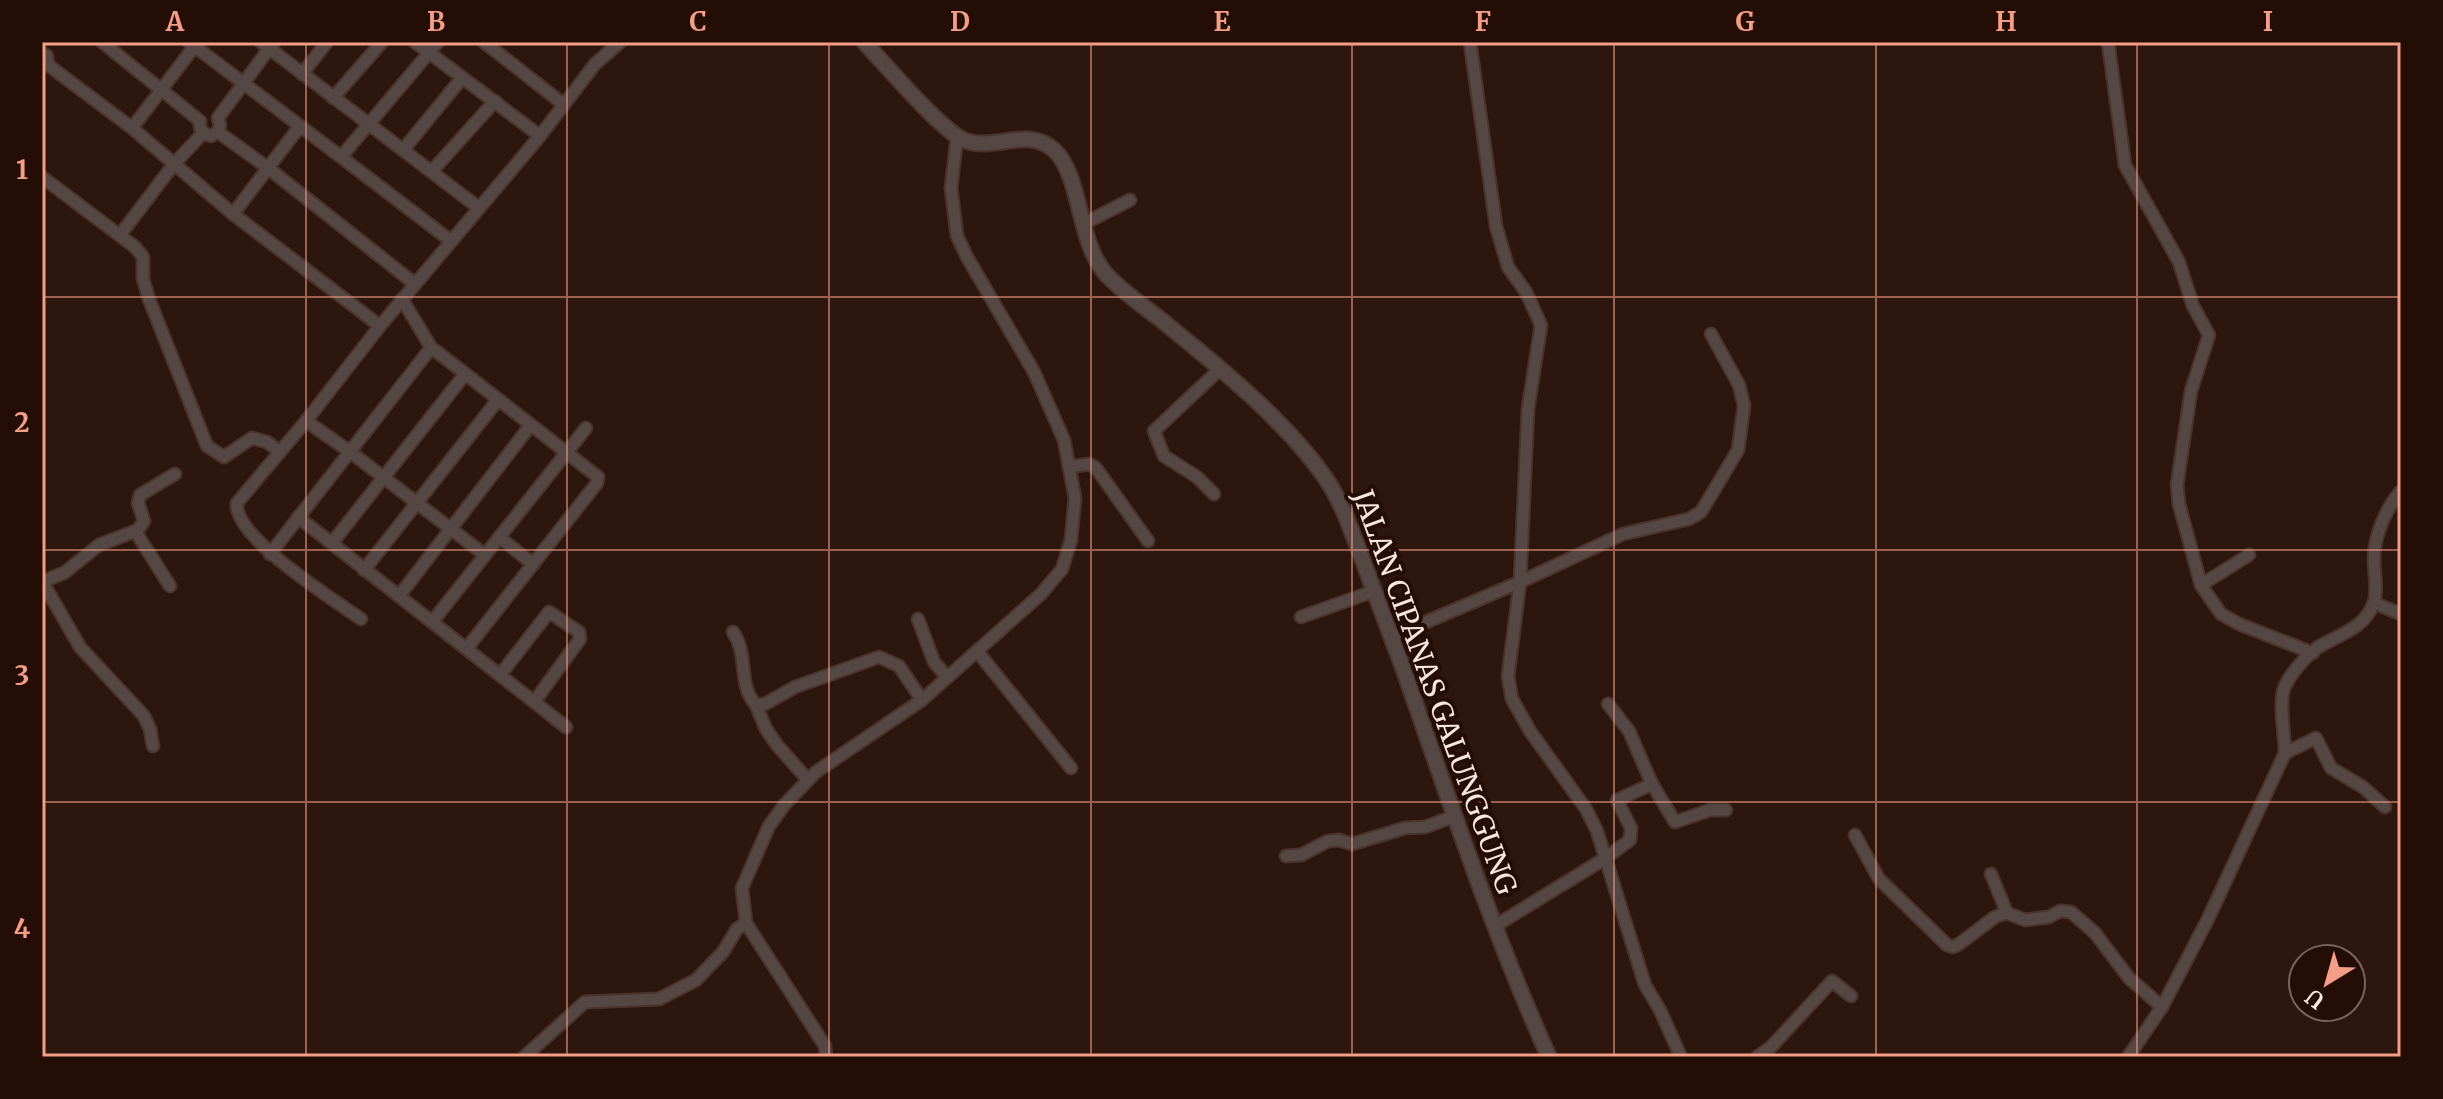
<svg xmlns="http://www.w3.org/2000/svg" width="2443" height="1099" font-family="Merriweather,serif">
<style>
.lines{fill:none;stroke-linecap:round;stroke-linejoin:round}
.minor-casing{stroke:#4a332b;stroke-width:15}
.tertiary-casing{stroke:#4a332b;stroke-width:18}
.minor{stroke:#554844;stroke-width:11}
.tertiary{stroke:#554844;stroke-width:14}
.grid{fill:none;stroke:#f49e88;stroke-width:2;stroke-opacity:0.55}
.labels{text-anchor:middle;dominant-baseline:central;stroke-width:8;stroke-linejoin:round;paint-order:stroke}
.street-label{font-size:28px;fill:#f9e7e1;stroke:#230d05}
.neatline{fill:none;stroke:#f49e88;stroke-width:3}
.grid-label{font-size:26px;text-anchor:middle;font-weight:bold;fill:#f49e88}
</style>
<rect width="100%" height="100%" fill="#2d160d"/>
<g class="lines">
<g class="minor-casing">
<g id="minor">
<path d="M102,42l98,79c-1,9 2,12 11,15l7,-4 2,-7 -2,-7 56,-76"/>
<path d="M189,42l152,115 97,-115"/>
<path d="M261,42l218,166"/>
<path d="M415,42l125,94"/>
<path d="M484,42l79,62"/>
<path d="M1470,42l26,184 12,41 18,25 15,33 -13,84 -8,173 -12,94 4,23 18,32 56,78 11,22 48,154 15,25 21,47"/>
<path d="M2108,42l17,123 54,97 14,44 16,29 -18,56 -14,94 2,19 22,81"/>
<path d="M42,53l5,3 1,9 84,63 101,86 147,112"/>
<path d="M302,74l25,-32"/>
<path d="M333,98l49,-56"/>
<path d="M132,128l62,-81"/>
<path d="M218,132l50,36 147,116"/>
<path d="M403,150l59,-72"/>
<path d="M341,157l110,84"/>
<path d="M432,171l63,-70"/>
<path d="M42,177l93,70 8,10v22l6,20 58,147 17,11 28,-19 15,4 13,10"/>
<path d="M233,214l67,-88"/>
<path d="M1083,224l47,-24"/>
<path d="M120,235l54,-71 29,-31"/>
<path d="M402,299l30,50"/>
<path d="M306,421l43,30 136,104"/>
<path d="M1069,467l20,-3 7,4 52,73"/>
<path d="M1214,494l-17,-17 -33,-21 -10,-25 65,-61"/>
<path d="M298,517l268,210"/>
<path d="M135,531l35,55"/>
<path d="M499,537l34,27"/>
<path d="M332,543l133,-169"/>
<path d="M270,554l157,-201 5,-4 4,2 162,126 -1,6 -130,165"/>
<path d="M2249,555l-48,30 20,29 18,10 74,29"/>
<path d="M364,570l133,-169"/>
<path d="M42,581l38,66 64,69 6,13 3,17"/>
<path d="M43,581l21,-8 35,-28 39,-15 6,-9 -6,-18 2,-8 35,-21"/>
<path d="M399,596l131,-170"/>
<path d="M2374,603l27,11"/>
<path d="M1301,617l73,-26"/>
<path d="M361,619c-28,-20 -128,-82 -124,-116l69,-82 74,-95 160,-190 55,-72 25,-22"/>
<path d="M918,619l16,43 13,15"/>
<path d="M432,622l154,-194"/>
<path d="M733,632c16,23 4,52 23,73l9,-1 30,-17 84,-30 20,9 23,34"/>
<path d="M1391,637l129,-55 103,-48 66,-15 12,-7 37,-62 6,-44 -5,-21 -28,-51"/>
<path d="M977,651l94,117"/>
<path d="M500,675l49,-63 30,20 1,7 -46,63"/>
<path d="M756,705l10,24 11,16 31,35"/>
<path d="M2285,753l31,-15 15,30 32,19 22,20"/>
<path d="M1652,784l23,38 35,-12h16"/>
<path d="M1855,835l24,44 68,66 6,2 6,-3 36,-27 12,-4 18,7 24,-3 11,-6 11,1 24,21 34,45 33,29"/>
<path d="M1286,856l15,-1 27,-14 11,-1 13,4 53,-16 20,-1 30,-11"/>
<path d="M1991,874l16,39"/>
<path d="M1495,926l109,-67 26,-19 1,-12 -14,-28 35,-16 -23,-53 -21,-27"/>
<path d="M524,1057l61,-55 74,-3 37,-19 27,-28 14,-23 9,-6"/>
<path d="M826,1057l-1,-11 -79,-123 -4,-35 27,-62 16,-22 31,-32 106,-72 119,-106 21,-25 9,-29 4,-42 -11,-58 -30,-68 -67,-115 -10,-21 -6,-48 6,-51"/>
<path d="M1757,1057l14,-10 61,-66 19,15"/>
<path d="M2128,1057l34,-50 46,-88 77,-166c0,-17 -7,-53 0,-67 6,-13 21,-30 32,-38 19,-13 48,-18 57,-46 4,-13 0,-29 0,-43 0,-23 12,-51 27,-68"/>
</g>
</g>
<g class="tertiary-casing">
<path id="tertiary" d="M864,42c20,21 79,91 102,99 30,10 62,-15 88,9 28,26 23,92 52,124 18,20 44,36 65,54 52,42 120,98 157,154 14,21 23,48 32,71 14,38 29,77 43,115 46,131 89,263 146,389"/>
</g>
<use href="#minor" class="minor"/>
<use href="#tertiary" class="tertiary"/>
</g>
<path class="grid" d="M306,42v1015M567,42v1015M829,42v1015M1091,42v1015M1352,42v1015M1614,42v1015M1876,42v1015M2137,42v1015M42,297h2359M42,550h2359M42,802h2359"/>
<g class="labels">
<g class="street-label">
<text transform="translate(1435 692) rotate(70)">JALAN CIPANAS GALUNGGUNG</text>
</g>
</g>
<rect width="2443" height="1099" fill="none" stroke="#230d05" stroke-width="88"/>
<g transform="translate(2327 983) rotate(217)"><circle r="38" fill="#230d05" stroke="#79645d" stroke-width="2"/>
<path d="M0-6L14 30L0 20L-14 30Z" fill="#f49e88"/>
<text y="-12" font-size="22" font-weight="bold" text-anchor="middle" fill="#f9e7e1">U</text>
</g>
<rect x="44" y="44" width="2355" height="1011" class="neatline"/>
<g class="grid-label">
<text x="175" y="31">A</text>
<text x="436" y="31">B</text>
<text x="698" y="31">C</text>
<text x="960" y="31">D</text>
<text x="1222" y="31">E</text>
<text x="1483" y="31">F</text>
<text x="1745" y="31">G</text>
<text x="2006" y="31">H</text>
<text x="2268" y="31">I</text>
<text x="22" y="179">1</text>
<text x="22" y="432">2</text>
<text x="22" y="685">3</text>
<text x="22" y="938">4</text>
</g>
</svg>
